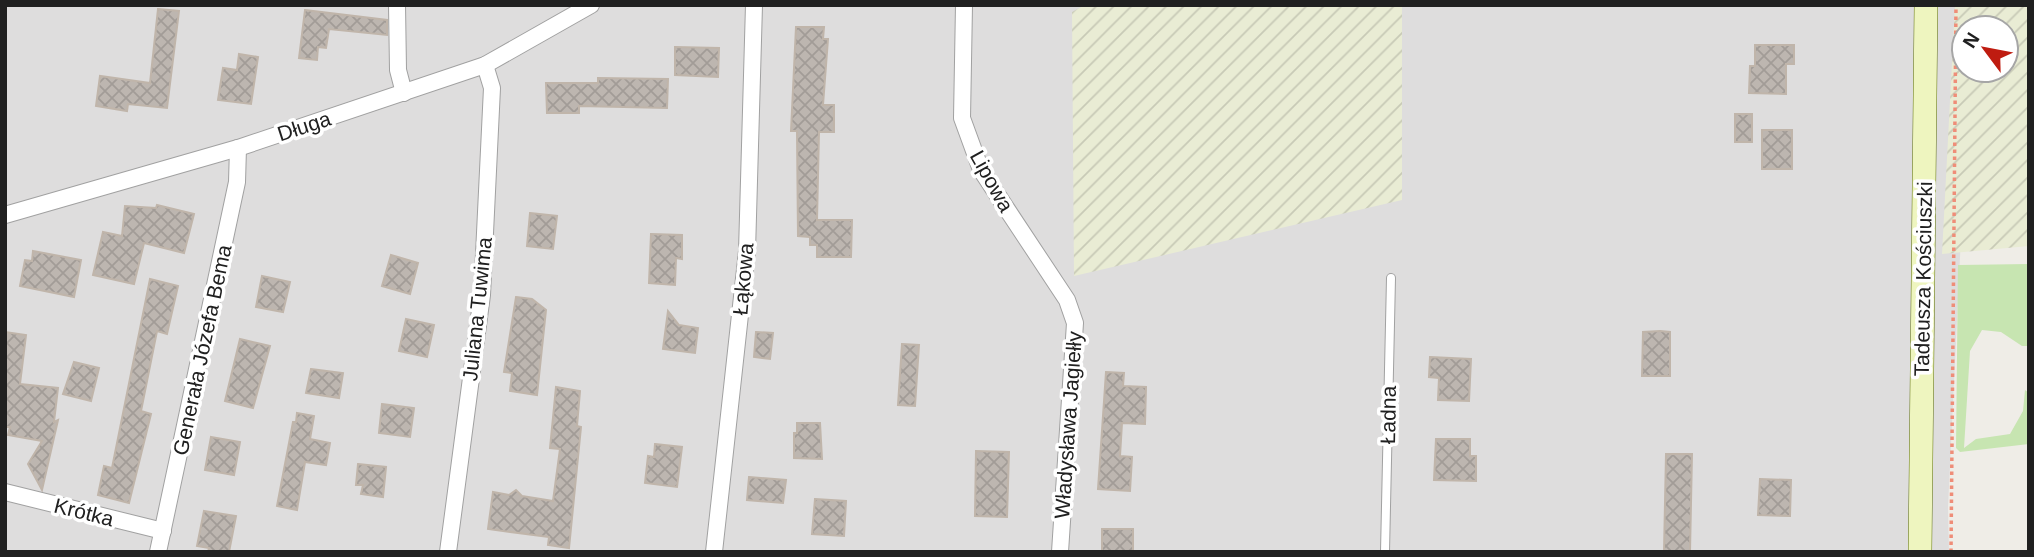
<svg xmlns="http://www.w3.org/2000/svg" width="2034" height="557" font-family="Helvetica,sans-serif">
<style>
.residential{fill:#dedddd}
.farmland{fill:url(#farmland-furrows);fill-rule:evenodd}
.grass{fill:#c7e5b1}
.building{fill:url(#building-cross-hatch);stroke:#c0b5aa;stroke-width:2}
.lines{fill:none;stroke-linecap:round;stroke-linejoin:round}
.service-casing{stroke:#a1a1a1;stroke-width:10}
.minor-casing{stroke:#a1a1a1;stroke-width:18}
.secondary-casing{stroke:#5e6f0e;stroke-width:24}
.path{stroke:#ef8d78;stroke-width:3.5;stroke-dasharray:3.5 3.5;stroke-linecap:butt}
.service{stroke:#fff;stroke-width:8}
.minor{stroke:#fff;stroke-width:16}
.secondary{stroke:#eef5bf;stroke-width:23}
.labels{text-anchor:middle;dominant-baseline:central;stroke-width:7;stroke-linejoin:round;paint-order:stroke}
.street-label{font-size:21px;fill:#202020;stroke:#fff}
</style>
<defs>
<pattern id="farmland-furrows" width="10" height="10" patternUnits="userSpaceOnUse" patternTransform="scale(1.75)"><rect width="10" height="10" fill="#e9ecd4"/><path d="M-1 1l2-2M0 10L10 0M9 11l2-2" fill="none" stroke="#c8cab6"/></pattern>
<pattern id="building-cross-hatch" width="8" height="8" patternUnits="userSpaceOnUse" patternTransform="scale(1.75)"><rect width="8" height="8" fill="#bdb6b0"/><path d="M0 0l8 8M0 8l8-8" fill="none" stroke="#a29c97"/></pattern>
</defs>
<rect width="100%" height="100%" fill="#efede7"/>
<path class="residential" d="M5,5h1967l-8,23v42h5l-21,437 1,45h-1944z"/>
<g class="farmland">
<path d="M1085,5h317v195l-328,76 -2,-264z"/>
<path d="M1955,5h74v241l-87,8zM1964,28h42v42h-42z"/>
</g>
<path class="grass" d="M2029,264v82h-7l-21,-14 -19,-2 -12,21 -6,97 12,-9 34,-5 13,-23 2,-21 4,3v51l-69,8 -4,-4 2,-183z"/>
<g class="building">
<path d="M158,9l21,2 -12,97 -39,-4 -1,7 -31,-5 4,-30 50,7z"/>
<path d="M305,10l82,10v15l-58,-6 -3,19 -8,-1 -1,13 -18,-2z"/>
<path d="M796,27h28l-1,12h5l-5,66h11v27h-15l-2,88h35l-1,37h-34v-12h-7v-8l-12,-1 -1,-105h-6z"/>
<path d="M1755,45h39v19h-8v30l-37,-1 1,-27h5z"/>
<path d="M675,47l44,1 -1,29 -43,-2z"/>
<path d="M239,54l19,3 -7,47 -33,-4 5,-32 14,2z"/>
<path d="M598,78l70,1 -1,29 -88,-2v7h-32l-1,-30h52z"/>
<rect x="1735" y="114" width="17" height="28"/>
<rect x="1762" y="130" width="30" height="39"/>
<path d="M157,205l37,9 -10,39 -40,-10 -10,41 -41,-9 10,-43 19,4 3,-30 31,2z"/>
<path d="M530,213l27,3 -4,33 -26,-3z"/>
<path d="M651,234l31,1v24l-6,-1 -1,27 -26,-2z"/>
<path d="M33,251l48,9 -7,37 -54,-11 5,-26 7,1z"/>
<path d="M391,255l27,8 -8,31 -28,-8z"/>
<path d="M262,276l28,6 -7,30 -27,-5z"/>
<path d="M150,279l28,7 -11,48 -10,-3 -16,80 10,3 -22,89 -31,-8 6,-29 8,2z"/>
<path d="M516,297l16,2 14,11 -9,85 -27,-4 2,-18 -8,-1z"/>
<path d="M668,311l11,14 19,3 -3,25 -32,-4z"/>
<path d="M406,319l28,6 -7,32 -28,-6z"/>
<path d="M1660,331l10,1v44h-28l1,-44z"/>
<path d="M5,332l21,3 -6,49 38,4 -4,34 4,-2 -16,70 -14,-26 14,-23 -34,-6 2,-8h-5z"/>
<path d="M756,332l17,1 -3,26 -16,-2z"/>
<path d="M240,339l30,7 -17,62 -28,-7z"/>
<path d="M902,344l17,1 -4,61 -17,-1z"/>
<path d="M1430,357l41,2 -2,42 -31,-1 1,-22 -10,-1z"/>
<path d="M74,362l25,6 -8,33 -28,-7z"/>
<path d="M311,369l32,4 -4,25 -33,-5z"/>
<path d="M1106,372l18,1 -1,13 23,1 -1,37 -23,-1 -2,33 12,1 -2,34 -32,-2z"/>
<path d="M556,387l24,4 -3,35 4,1 -12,121 -21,-3 1,-8 -61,-8 5,-37 16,3 7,-5 6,6 31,5 7,-52 -10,-1z"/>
<path d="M382,404l32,4 -4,29 -31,-4z"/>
<path d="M297,413l17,3 -4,23 20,4 -4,22 -21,-3 -8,48 -20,-4 16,-84h3z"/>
<path d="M797,423h23l2,36 -28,-1v-25h3z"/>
<path d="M211,437l29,5 -6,33 -29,-5z"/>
<path d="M1436,439h34v17h6v25l-42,-1z"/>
<path d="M655,444l27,3 -5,40 -32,-4 3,-27 6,1z"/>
<path d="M976,451l33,1 -2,65 -32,-1z"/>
<path d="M1666,454h26l-2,98h-26z"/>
<path d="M358,464l28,3 -3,30 -22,-3 2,-9h-7z"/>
<path d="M749,477l37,3 -3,23 -36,-3z"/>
<path d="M1760,479l31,1 -1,36 -32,-1z"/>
<path d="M815,499l31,2 -2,35 -32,-2z"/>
<path d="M204,511l32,5 -7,36h-21l1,-4 -12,-2z"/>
<rect x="1102" y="529" width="31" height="23"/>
</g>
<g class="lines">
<g class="service-casing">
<path id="service" d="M1385,552l6,-274"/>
</g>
<g class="minor-casing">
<g id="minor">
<path d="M397,5l1,65 6,23"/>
<path d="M964,5l-2,113 19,52 86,130 8,23 -15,229"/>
<path d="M5,215l233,-67 247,-83 106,-60"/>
<path d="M5,492l158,39"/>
<path d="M158,552l79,-370 1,-34"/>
<path d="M448,552l34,-257 10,-207 -7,-23"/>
<path d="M714,552l33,-301 7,-246"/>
</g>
</g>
<g class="secondary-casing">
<path id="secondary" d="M1920,552l6,-547"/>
</g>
<path class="path" d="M1951,552l5,-547"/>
<use href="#service" class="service"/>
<use href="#minor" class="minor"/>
<use href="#secondary" class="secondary"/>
</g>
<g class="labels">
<g class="street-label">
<text transform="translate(304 126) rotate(-18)">Długa</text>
<text transform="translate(992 181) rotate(61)">Lipowa</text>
<text transform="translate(743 279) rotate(-85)">Łąkowa</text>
<text transform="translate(1923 279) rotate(-89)">Tadeusza Kościuszki</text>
<text transform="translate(477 309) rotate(-84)">Juliana Tuwima</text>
<text transform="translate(202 350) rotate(-78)">Generała Józefa Bema</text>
<text transform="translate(1388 415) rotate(-89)">Ładna</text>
<text transform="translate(1068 425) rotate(-86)">Władysława Jagiełły</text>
<text transform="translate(84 512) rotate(14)">Krótka</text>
</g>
</g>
<rect width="2034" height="557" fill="none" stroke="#202020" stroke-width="14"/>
<g transform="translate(1985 49) rotate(302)"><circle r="33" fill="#ffffff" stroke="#a6a6a6" stroke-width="2"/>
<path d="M0-5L12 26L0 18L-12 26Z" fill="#bf1c10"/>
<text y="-10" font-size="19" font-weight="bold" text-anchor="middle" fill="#202020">N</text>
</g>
</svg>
